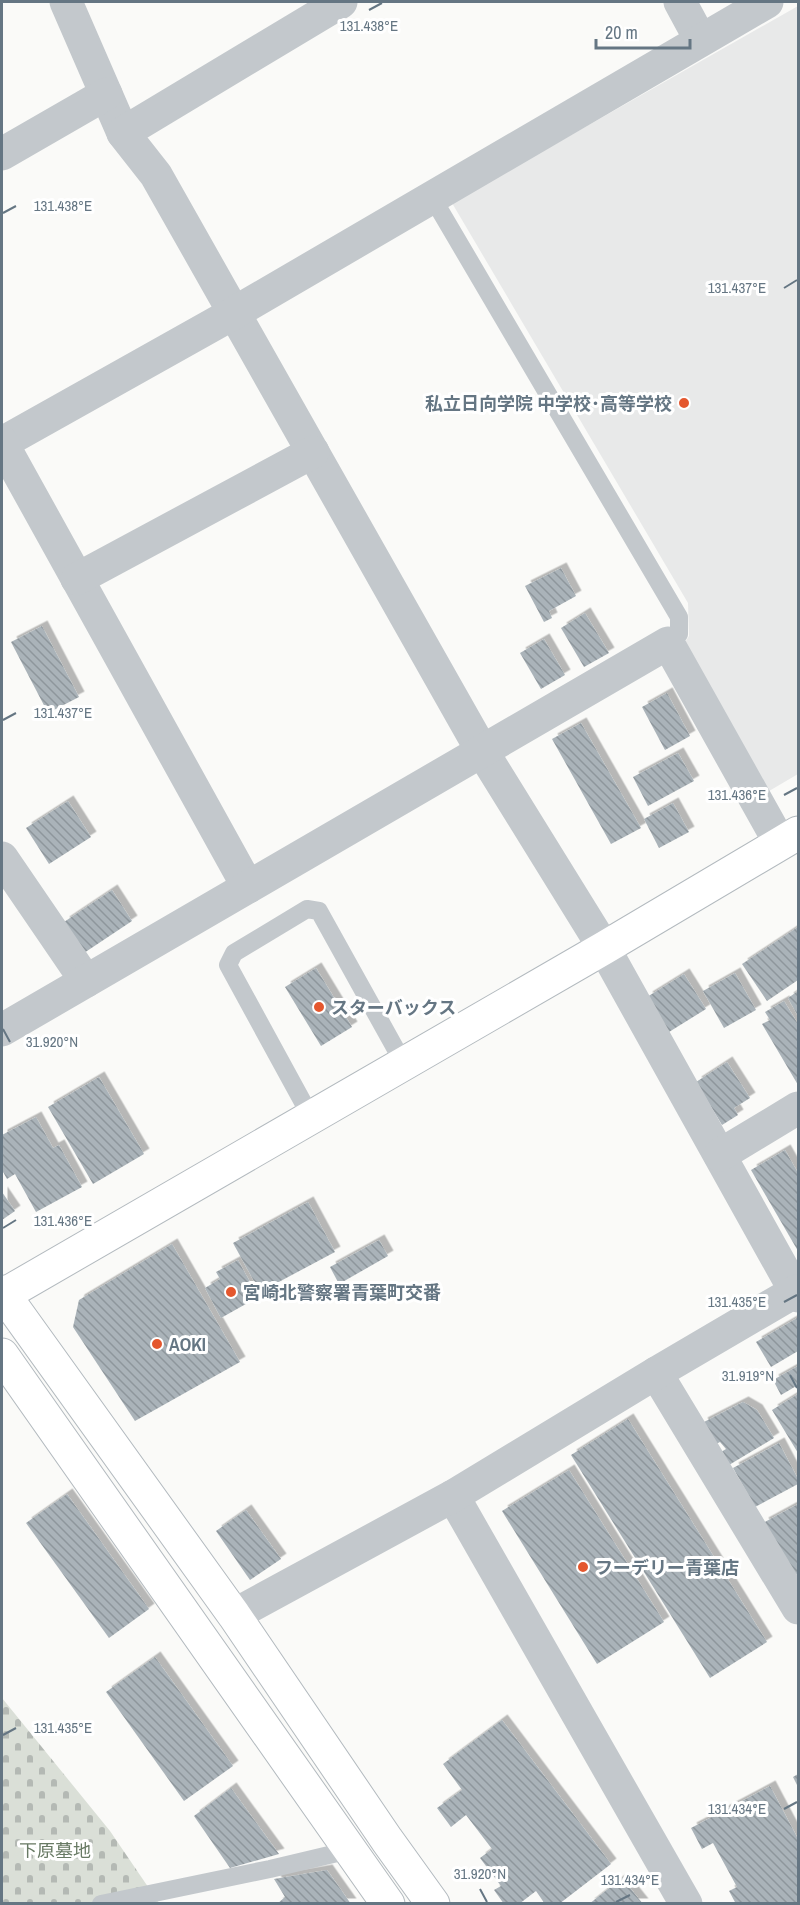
<svg xmlns="http://www.w3.org/2000/svg" width="800" height="1905" font-family="'Archivo Narrow','Noto Sans JP',sans-serif">
<style>
.built{fill:#e8e9e9}
.cemetery{fill:url(#cemetery-stones)}
.building{fill:url(#building-back-hatch);filter:url(#shadow)}
.lines{fill:none;stroke-linecap:round;stroke-linejoin:round}
.secondary-casing{stroke:#b3babf;stroke-width:35}
.lane{stroke:#c3c8cc;stroke-width:18}
.street{stroke:#c3c8cc;stroke-width:33}
.secondary{stroke:#fff;stroke-width:33}
.ticks{fill:none;stroke:#657683;stroke-width:2}
.poi-dot{fill:#e4572e;stroke:#fff;stroke-width:2}
.labels{text-anchor:middle;dominant-baseline:central;stroke-width:6;stroke-linejoin:round;paint-order:stroke}
.poi-label{font-size:18px;font-weight:bold;fill:#657683;stroke:#fff;text-anchor:start}
.park-label{font-size:18px;fill:#687a64;stroke:#fff}
.ticks-label{font-size:15px;text-anchor:middle;fill:#657683;stroke:#fff;stroke-width:6;stroke-linejoin:round;paint-order:stroke}
</style>
<defs>
<pattern id="cemetery-stones" width="16" height="16" patternUnits="userSpaceOnUse" patternTransform="scale(1.5)"><rect width="16" height="16" fill="#dadfd7"/><path d="M2 7V4a2 2 0 0 1 4 0v3zM10 15v-3a2 2 0 0 1 4 0v3z" fill="#b4b9b4"/></pattern>
<pattern id="building-back-hatch" width="6" height="6" patternUnits="userSpaceOnUse" patternTransform="scale(1.5)"><rect width="6" height="6" fill="#aab3b9"/><path d="M-1 5l2 2M0 0l6 6M5-1l2 2" fill="none" stroke="#8e969c"/></pattern>
<filter id="shadow"><feDropShadow dx="5.5" dy="-5.5" stdDeviation="0" flood-color="#0004"/></filter>
</defs>
<rect width="100%" height="100%" fill="#fafaf8"/>
<path class="built" d="M798,6v768l-34,20 -82,-147 7,-11 -1,-33 -236,-400z"/>
<path class="cemetery" d="M2,1698l108,133 49,72h-157z"/>
<g class="building">
<path d="M561,568l15,28 -27,15 3,7 -8,4 -19,-36z"/>
<path d="M585,613l24,40 -25,14 -23,-39z"/>
<path d="M42,626l37,71 -31,16 -37,-71z"/>
<path d="M544,639l21,36 -24,14 -21,-36z"/>
<path d="M667,693l23,43 -25,14 -23,-43z"/>
<path d="M581,723l60,105 -30,16 -59,-105z"/>
<path d="M678,753l16,28 -46,25 -15,-29z"/>
<path d="M68,801l23,36 -42,27 -23,-36z"/>
<path d="M673,803l16,29 -30,16 -15,-29z"/>
<path d="M112,890l20,31 -48,32 -20,-31z"/>
<path d="M798,927v53l-31,21 -25,-37z"/>
<path d="M316,968l36,59 -31,19 -36,-59z"/>
<path d="M735,973l21,37 -32,18 -21,-37z"/>
<path d="M684,974l22,35 -37,23 -22,-35z"/>
<path d="M798,991v25l-10,-18z"/>
<path d="M784,1001l14,23v61l-36,-61 8,-4 -5,-8z"/>
<path d="M727,1062l23,36 -16,10 4,7 -16,10 -26,-43z"/>
<path d="M99,1077l45,77 -51,30 -45,-77z"/>
<path d="M36,1117l17,31 6,-3 23,42 -46,25 -21,-38 -8,5 -5,-9v-35z"/>
<path d="M785,1150l13,23v78l-47,-81z"/>
<path d="M2,1192l13,19 -13,9z"/>
<path d="M308,1202l27,50 -75,40 -27,-49z"/>
<path d="M379,1240l9,16 -49,28 -9,-17z"/>
<path d="M172,1244l68,118 -105,59 -62,-94 6,-27z"/>
<path d="M238,1260l20,37 -37,21 -16,-30 15,-9 -4,-7z"/>
<path d="M797,1318l1,33 -27,16 -15,-25z"/>
<path d="M798,1366v19l-17,10 -8,-15z"/>
<path d="M798,1394v59l-26,-43z"/>
<path d="M743,1402l14,8 17,28 -45,27 -8,-13 5,-3 -6,-7 -6,3 -12,-22z"/>
<path d="M628,1419l139,223 -57,36 -139,-223z"/>
<path d="M779,1443l19,36v5l-43,23 -22,-39z"/>
<path d="M569,1470l95,152 -67,42 -95,-153z"/>
<path d="M67,1494l82,115 -40,29 -83,-115z"/>
<path d="M798,1504v69l-5,4 -30,-54z"/>
<path d="M246,1510l35,49 -31,21 -34,-49z"/>
<path d="M155,1657l78,109 -49,35 -78,-109z"/>
<path d="M502,1720l109,144 -52,40h-14l-9,-13 -17,13h-15l-10,-14 7,-4 -21,-28 12,-9 -26,-34 -15,12 -14,-19 25,-18 -19,-26z"/>
<path d="M798,1774v13l-5,-10z"/>
<path d="M770,1786l28,53v65h-62l-7,-13 8,-4 -24,-44 -11,6 -11,-21z"/>
<path d="M231,1788l48,66 -49,14 -36,-52z"/>
<path d="M327,1870l24,34h-74l8,-7 -11,-18z"/>
<path d="M622,1878l21,26h-54z"/>
</g>
<g class="lines">
<g class="secondary-casing">
<g id="secondary">
<path d="M2,1292l232,323 153,225 46,64"/>
<path d="M2,1296l602,-348 194,-115"/>
<path d="M2,1355l386,549"/>
</g>
</g>
<g class="lane">
<path d="M432,197l247,420v17l-11,9"/>
<path d="M311,1117l-83,-152 6,-12 73,-44 12,2 85,153"/>
<path d="M101,1904l169,-35 80,-19"/>
</g>
<g class="street">
<path d="M66,2l57,131"/>
<path d="M341,2l-218,131 33,42 326,576 122,197 194,348"/>
<path d="M680,2l20,37"/>
<path d="M2,154l104,-60"/>
<path d="M2,443l232,-130 533,-311"/>
<path d="M2,443l246,444"/>
<path d="M77,579l236,-127"/>
<path d="M2,858l84,123"/>
<path d="M2,1030l666,-387 112,200"/>
<path d="M720,1155l78,-47"/>
<path d="M656,1373l142,235"/>
<path d="M453,1496l233,408"/>
<path d="M234,1615l219,-119 203,-123 140,-82"/>
</g>
<use href="#secondary" class="secondary"/>
</g>
<path class="ticks" d="M369,10l13,-7M3,213l13,-7M784,288l13,-8M3,720l13,-7M784,795l13,-7M3,1029l7,13M3,1228l13,-8M784,1302l13,-7M790,1375l7,13M3,1735l13,-7M784,1809l13,-7M480,1889l7,13M616,1902l14,-7"/>
<g class="poi-dot">
<circle cx="684" cy="403" r="6"/>
<circle cx="319" cy="1007" r="6"/>
<circle cx="231" cy="1292" r="6"/>
<circle cx="157" cy="1344" r="6"/>
<circle cx="583" cy="1567" r="6"/>
</g>
<g class="labels">
<g class="poi-label">
<text x="672" y="403" text-anchor="end">私立日向学院 中学校･高等学校</text>
<text x="331" y="1007">スターバックス</text>
<text x="243" y="1292">宮崎北警察署青葉町交番</text>
<text x="169" y="1344">AOKI</text>
<text x="595" y="1567">フーデリー青葉店</text>
</g>
<g class="park-label">
<text x="55" y="1850">下原墓地</text>
</g>
</g>
<g class="ticks-label">
<text x="369" y="31">131.438°E</text>
<text x="63" y="211">131.438°E</text>
<text x="737" y="293">131.437°E</text>
<text x="63" y="718">131.437°E</text>
<text x="737" y="800">131.436°E</text>
<text x="52" y="1047">31.920°N</text>
<text x="63" y="1226">131.436°E</text>
<text x="737" y="1307">131.435°E</text>
<text x="748" y="1381">31.919°N</text>
<text x="63" y="1733">131.435°E</text>
<text x="737" y="1814">131.434°E</text>
<text x="480" y="1879">31.920°N</text>
<text x="630" y="1885">131.434°E</text>
</g>
<rect width="800" height="1905" fill="none" stroke="#657683" stroke-width="6"/>
<path d="M596 39v9h94v-9" fill="none" stroke="#657683" stroke-width="3"/>
<text x="605" y="39" font-size="18" fill="#657683" stroke="#ffffff" stroke-width="4.5" paint-order="stroke">20 m</text>
</svg>
